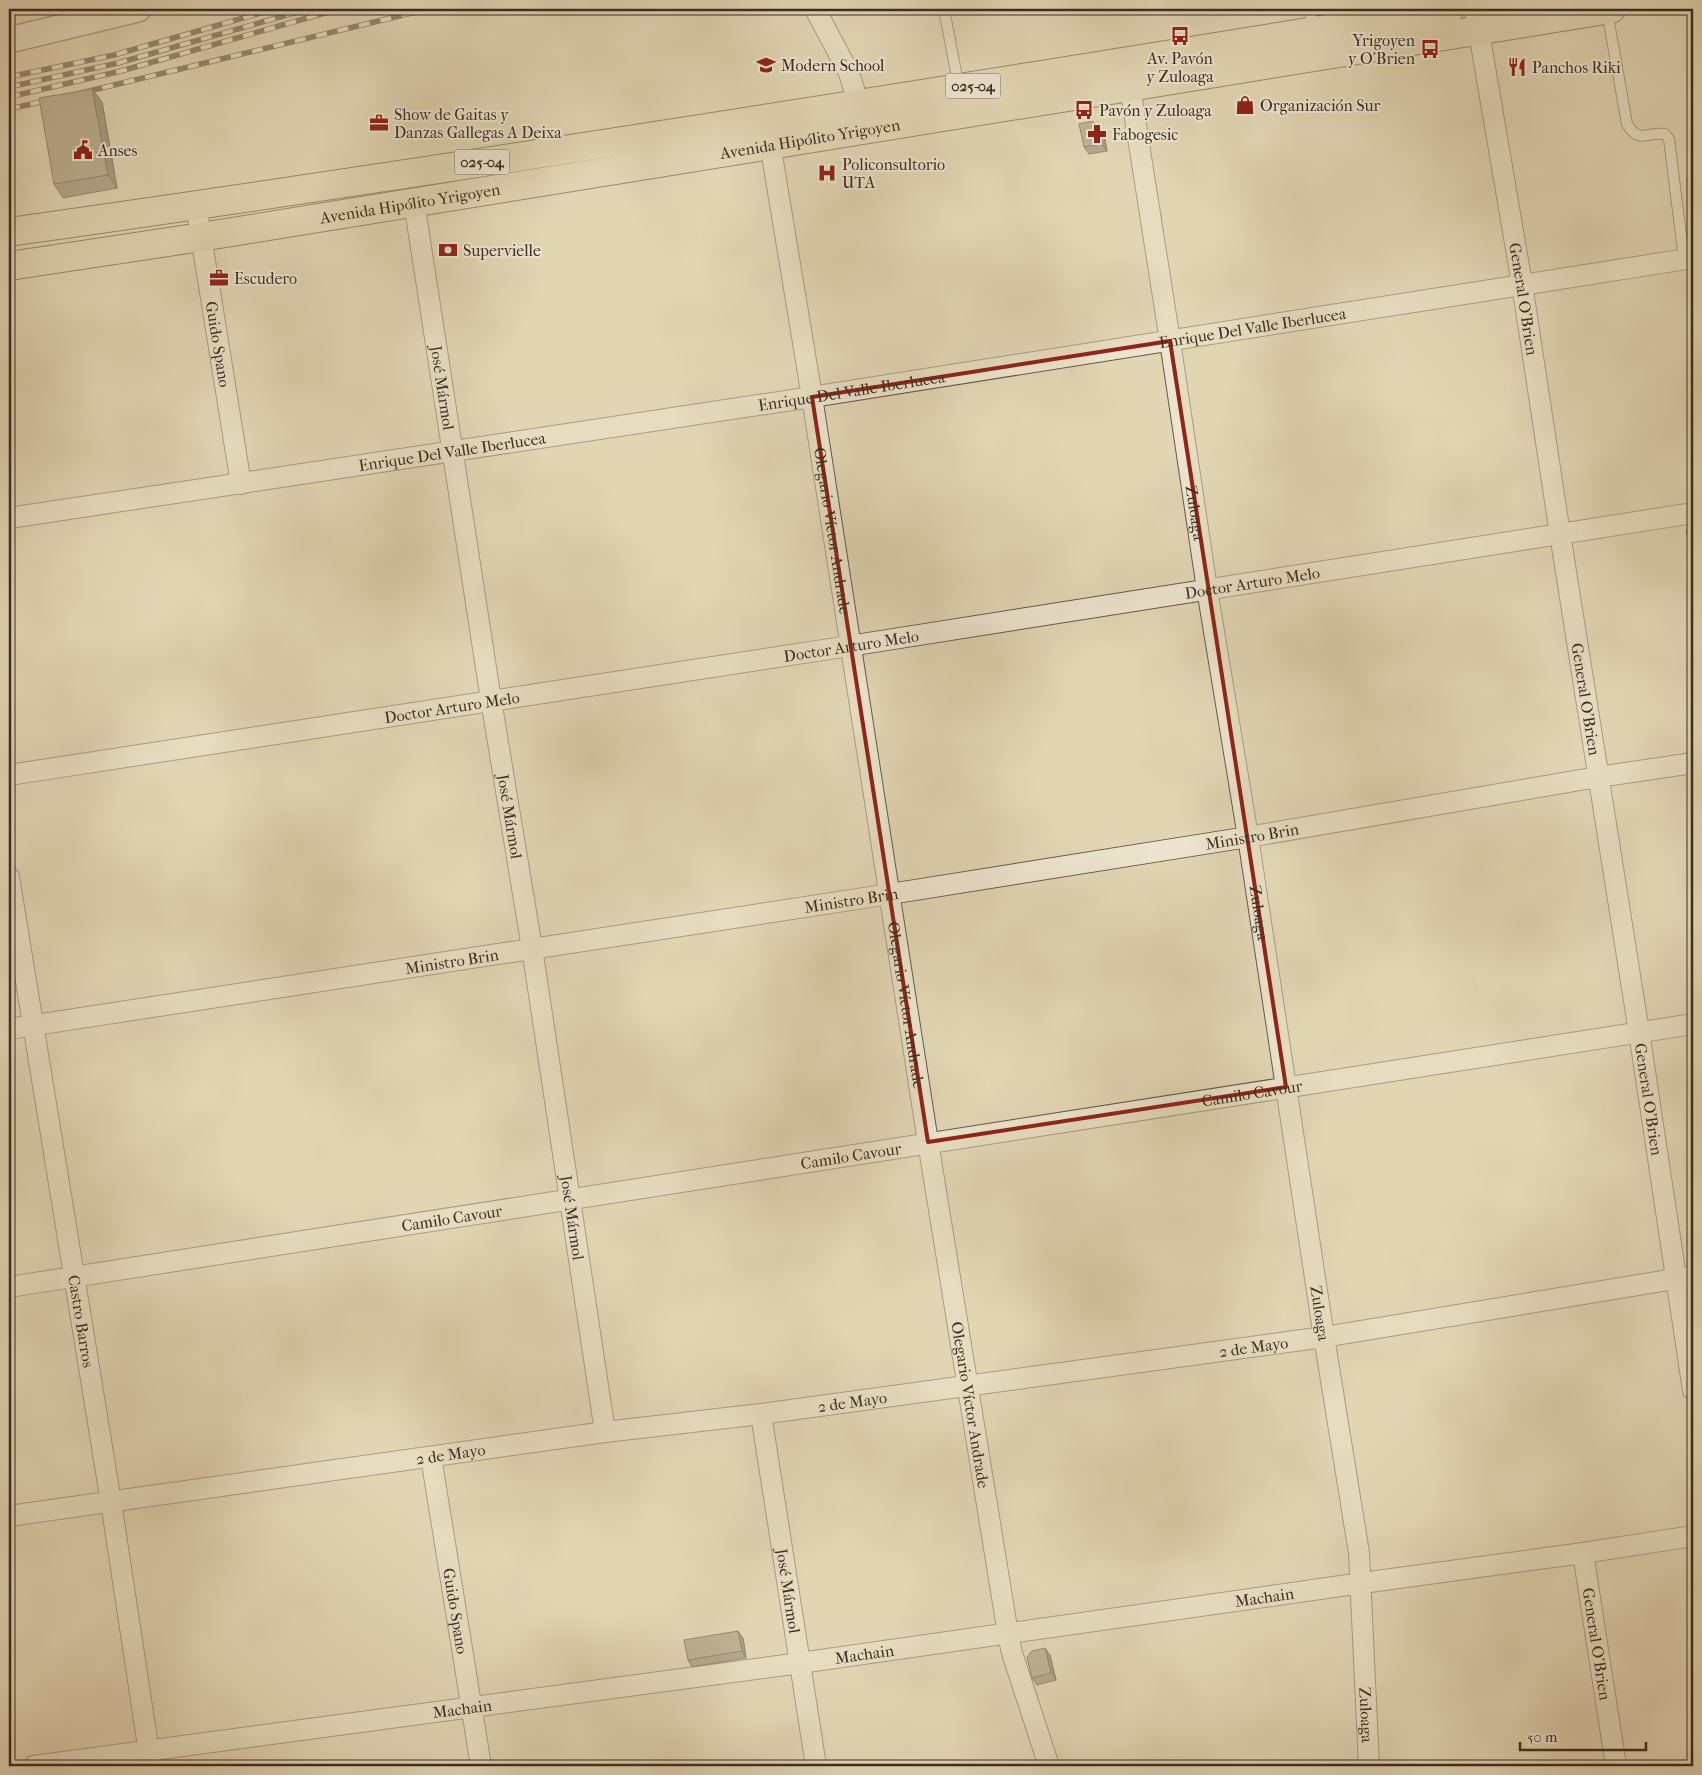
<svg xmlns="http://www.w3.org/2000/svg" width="1702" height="1775" font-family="'IM FELL French Canon',serif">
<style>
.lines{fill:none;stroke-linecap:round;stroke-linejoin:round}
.service-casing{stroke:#635846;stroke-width:12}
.minor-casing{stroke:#635846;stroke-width:22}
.tertiary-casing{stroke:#635846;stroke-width:28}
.primary-casing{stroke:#392e21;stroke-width:30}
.service{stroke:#ece4ce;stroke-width:10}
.minor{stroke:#ece4ce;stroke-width:20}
.tertiary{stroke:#ece4ce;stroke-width:25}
.primary{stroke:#e1d5b4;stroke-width:28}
.rail-casing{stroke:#392e21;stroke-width:5.5}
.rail{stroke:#ece4ce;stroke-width:4;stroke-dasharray:11;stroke-linecap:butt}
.wall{fill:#7c725e;stroke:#392e21}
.shaded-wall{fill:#655d4c;stroke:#392e21}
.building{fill:#90856d;stroke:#392e21}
.marked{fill:none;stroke:#8f2418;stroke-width:4;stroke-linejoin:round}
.labels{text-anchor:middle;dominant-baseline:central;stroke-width:4;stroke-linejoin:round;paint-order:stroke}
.shield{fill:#ece4ce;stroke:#6f6555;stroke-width:1}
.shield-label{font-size:15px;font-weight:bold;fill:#392e21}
.poi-label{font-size:16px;fill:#392e21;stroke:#ece4ce;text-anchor:start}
.street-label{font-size:16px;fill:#392e21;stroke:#ece4ce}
</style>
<rect width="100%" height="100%" fill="#e1d5b4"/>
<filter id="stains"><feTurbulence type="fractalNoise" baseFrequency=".004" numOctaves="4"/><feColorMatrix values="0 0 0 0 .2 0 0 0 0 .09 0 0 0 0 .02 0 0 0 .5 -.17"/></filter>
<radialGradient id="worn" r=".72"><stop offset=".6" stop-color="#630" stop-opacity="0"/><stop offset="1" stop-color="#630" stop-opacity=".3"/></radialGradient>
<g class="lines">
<g class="service-casing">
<g id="service">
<path d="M944,9l15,79"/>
<path d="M1310,9l3,21"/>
<path d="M1607,11l20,113c12,20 19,8 38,10l4,5 15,120"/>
</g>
</g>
<g class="minor-casing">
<g id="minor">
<path d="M815,9l34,64 10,32"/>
<path id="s1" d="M1475,9l47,275 38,250 79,498 54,358"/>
<path id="s2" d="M1128,74l42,267 37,248 41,248 76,500 35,216 10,213"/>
<path id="s3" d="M768,131l44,266 116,745 80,492 4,19 37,113"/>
<path id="s4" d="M414,202l77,498 41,248 73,484"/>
<path id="s5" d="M196,205l45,279"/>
<path id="s6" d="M9,518l803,-121 881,-139"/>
<path id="s7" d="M9,775l840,-129 844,-133"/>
<path id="s8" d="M9,877l102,625 40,264"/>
<path id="s9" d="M9,1029l881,-135 358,-57 350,-60 95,-14"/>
<path id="s10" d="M9,1287l1684,-263"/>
<path id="s11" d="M761,1414l55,352"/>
<path id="s12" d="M431,1457l50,309"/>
<path id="s13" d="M9,1516l596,-84 156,-18 563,-77 369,-61"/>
<path id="s14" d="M1583,1553l33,213"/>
<path id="s15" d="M34,1766l766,-103 562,-80 221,-30 110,-17"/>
</g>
</g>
<g class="tertiary-casing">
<path id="tertiary" d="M9,40l129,-31"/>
</g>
<g class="primary-casing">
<g id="primary">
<path d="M9,232c481,-68 961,-145 1441,-223"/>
<path id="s16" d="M9,266l192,-29 1410,-228"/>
</g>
</g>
<use href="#service" class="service"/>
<use href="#minor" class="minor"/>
<use href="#tertiary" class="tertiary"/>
<use href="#primary" class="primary"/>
<g class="rail-casing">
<g id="rail">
<path d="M9,77l105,-22 161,-46"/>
<path d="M9,87l109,-24 190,-54"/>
<path d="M81,93l347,-84"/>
<path d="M9,97l112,-26 218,-62"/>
<path d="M9,109l45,-10"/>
</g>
</g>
<use href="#rail" class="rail"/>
</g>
<g class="wall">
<path d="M92,89l10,13 15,86 -54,10 -9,-14z"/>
<path d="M1104,134l3,17 -18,3 -5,-7z"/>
<path d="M743,1638l3,20 -54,9 -4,-7z"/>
<path d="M1050,1655l6,25 -19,5 -5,-7z"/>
</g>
<g class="shaded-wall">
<path d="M92,89l10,13 15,86 -9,-13z"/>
<path d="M1099,127l5,7 3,17 -5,-7z"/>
<path d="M738,1631l5,7 3,20 -4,-7z"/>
<path d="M1045,1648l5,7 6,25 -5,-7z"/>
</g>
<g class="building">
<path d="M92,89l16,86 -54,9 -15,-86z"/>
<path d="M1092,121l7,6 3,17 -18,3 -5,-23z"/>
<path d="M1693,529v40l-7,-39z"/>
<path d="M738,1631l4,20 -54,9 -4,-20z"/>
<path d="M1045,1648l6,25 -19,5 -5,-21 5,-6z"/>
</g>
<path d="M0 0H1702V1775H0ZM1170,341l116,746 -358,55 -116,-745z" fill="#e1d5b4" fill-opacity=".55" fill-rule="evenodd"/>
<path class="marked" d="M1170,341l116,746 -358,55 -116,-745z"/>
<defs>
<g id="bus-bare" transform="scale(1.5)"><path d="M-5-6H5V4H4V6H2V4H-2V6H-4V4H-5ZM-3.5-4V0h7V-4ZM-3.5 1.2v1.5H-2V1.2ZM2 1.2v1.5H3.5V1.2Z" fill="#8f2418" stroke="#ece4ce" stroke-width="2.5" paint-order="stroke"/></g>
<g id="school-bare" transform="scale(1.5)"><path d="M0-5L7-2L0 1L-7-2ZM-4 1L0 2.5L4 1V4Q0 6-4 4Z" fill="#8f2418" stroke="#ece4ce" stroke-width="2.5" paint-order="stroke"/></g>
<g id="restaurant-bare" transform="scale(1.5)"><path d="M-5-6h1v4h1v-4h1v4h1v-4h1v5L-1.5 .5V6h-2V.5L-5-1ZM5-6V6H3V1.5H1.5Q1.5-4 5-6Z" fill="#8f2418" stroke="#ece4ce" stroke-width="2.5" paint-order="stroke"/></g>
<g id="shop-bare" transform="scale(1.5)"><path d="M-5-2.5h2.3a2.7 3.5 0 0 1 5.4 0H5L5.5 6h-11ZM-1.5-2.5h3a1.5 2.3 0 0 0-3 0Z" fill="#8f2418" stroke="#ece4ce" stroke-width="2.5" paint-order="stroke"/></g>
<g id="office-bare" transform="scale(1.5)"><path d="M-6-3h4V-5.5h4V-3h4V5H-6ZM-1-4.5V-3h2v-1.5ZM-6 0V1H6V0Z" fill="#8f2418" stroke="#ece4ce" stroke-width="2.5" paint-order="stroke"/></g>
<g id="pharmacy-bare" transform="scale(1.5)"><path d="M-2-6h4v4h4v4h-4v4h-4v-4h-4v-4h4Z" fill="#8f2418" stroke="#ece4ce" stroke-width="2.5" paint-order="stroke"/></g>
<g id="civic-bare" transform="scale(1.5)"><path d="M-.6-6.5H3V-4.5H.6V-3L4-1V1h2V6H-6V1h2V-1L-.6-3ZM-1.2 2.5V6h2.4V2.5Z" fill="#8f2418" stroke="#ece4ce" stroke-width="2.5" paint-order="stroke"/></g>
<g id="hospital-bare" transform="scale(1.5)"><path d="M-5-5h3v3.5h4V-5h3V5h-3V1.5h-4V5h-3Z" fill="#8f2418" stroke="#ece4ce" stroke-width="2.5" paint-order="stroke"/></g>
<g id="bank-bare" transform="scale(1.5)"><path d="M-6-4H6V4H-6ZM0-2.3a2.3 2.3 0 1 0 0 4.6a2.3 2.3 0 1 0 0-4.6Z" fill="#8f2418" stroke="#ece4ce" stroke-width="2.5" paint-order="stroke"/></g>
</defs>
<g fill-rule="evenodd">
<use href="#bus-bare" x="1180" y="36"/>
<use href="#bus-bare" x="1430" y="49"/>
<use href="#school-bare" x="766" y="65"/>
<use href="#restaurant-bare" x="1517" y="67"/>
<use href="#shop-bare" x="1245" y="105"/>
<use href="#bus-bare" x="1084" y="110"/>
<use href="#office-bare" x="379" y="123"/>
<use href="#pharmacy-bare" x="1097" y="134"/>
<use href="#civic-bare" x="83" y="150"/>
<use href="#hospital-bare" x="827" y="173"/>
<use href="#bank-bare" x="448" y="250"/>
<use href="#office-bare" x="219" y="278"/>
</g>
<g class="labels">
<g class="shield">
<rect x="945.5" y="73.5" width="55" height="25" rx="4"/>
<rect x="454.5" y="149.5" width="55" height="25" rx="4"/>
</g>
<g class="shield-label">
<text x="973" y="86">025-04</text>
<text x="482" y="162">025-04</text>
</g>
<g class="poi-label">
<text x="1415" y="40" text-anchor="end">Yrigoyen<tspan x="1415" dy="18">y O'Brien</tspan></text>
<text x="1180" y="58" text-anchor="middle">Av. Pavón<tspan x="1180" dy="18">y Zuloaga</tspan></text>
<text x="781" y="65">Modern School</text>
<text x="1532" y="67">Panchos Riki</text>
<text x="1260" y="105">Organización Sur</text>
<text x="1099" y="110">Pavón y Zuloaga</text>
<text x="394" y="114">Show de Gaitas y<tspan x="394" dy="18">Danzas Gallegas A Deixa</tspan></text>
<text x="1112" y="134">Fabogesic</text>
<text x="98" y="150">Anses</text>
<text x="842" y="164">Policonsultorio<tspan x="842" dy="18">UTA</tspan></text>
<text x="463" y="250">Supervielle</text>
<text x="234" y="278">Escudero</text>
</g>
<g class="street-label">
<text stroke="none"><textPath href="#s16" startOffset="811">Avenida Hipólito Yrigoyen</textPath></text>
<text stroke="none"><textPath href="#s16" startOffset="406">Avenida Hipólito Yrigoyen</textPath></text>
<text stroke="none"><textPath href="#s1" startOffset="294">General O'Brien</textPath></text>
<text stroke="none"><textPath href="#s6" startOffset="1258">Enrique Del Valle Iberlucea</textPath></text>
<text stroke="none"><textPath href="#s5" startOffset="141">Guido Spano</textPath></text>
<text stroke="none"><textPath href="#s4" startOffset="188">José Mármol</textPath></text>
<text stroke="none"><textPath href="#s6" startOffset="852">Enrique Del Valle Iberlucea</textPath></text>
<text stroke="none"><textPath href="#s6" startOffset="448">Enrique Del Valle Iberlucea</textPath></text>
<text stroke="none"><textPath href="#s2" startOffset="444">Zuloaga</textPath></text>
<text stroke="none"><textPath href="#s3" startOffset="405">Olegario Víctor Andrade</textPath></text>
<text stroke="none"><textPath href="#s7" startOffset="1258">Doctor Arturo Melo</textPath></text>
<text stroke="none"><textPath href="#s7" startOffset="852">Doctor Arturo Melo</textPath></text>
<text stroke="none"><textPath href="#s1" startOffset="699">General O'Brien</textPath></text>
<text stroke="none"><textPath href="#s7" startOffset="448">Doctor Arturo Melo</textPath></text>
<text stroke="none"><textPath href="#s4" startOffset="622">José Mármol</textPath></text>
<text stroke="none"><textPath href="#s9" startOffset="1258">Ministro Brin</textPath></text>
<text stroke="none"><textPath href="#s9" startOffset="852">Ministro Brin</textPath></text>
<text stroke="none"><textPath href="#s2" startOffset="849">Zuloaga</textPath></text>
<text stroke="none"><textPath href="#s9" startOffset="448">Ministro Brin</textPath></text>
<text stroke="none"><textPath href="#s3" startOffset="885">Olegario Víctor Andrade</textPath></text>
<text stroke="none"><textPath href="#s10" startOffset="1258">Camilo Cavour</textPath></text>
<text stroke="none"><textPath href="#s1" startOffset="1104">General O'Brien</textPath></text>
<text stroke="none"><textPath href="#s10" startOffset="852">Camilo Cavour</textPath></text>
<text stroke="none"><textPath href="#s10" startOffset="448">Camilo Cavour</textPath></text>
<text stroke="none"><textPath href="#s4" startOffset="1028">José Mármol</textPath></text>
<text stroke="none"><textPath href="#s2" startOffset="1254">Zuloaga</textPath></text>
<text stroke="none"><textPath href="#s8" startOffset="450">Castro Barros</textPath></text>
<text stroke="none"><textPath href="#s13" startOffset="1256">2 de Mayo</textPath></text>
<text stroke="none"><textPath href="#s13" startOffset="851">2 de Mayo</textPath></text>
<text stroke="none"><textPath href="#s3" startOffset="1290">Olegario Víctor Andrade</textPath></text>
<text stroke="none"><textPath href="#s13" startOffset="446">2 de Mayo</textPath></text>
<text stroke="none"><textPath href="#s11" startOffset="179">José Mármol</textPath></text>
<text stroke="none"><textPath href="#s15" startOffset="1242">Machain</textPath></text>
<text stroke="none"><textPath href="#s12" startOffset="156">Guido Spano</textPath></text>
<text stroke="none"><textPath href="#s14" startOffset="92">General O'Brien</textPath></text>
<text stroke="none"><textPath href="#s15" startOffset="838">Machain</textPath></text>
<text stroke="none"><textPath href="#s15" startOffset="432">Machain</textPath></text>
<text stroke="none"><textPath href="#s2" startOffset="1659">Zuloaga</textPath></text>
</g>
</g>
<rect width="1702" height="1775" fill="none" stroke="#e1d5b4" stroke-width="30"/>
<rect x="10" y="10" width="1682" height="1755" fill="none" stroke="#392e21" stroke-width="2.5"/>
<rect x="15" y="15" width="1672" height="1745" fill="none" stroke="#392e21"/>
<path d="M1520 1742v8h126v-8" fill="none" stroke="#392e21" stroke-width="2.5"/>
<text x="1527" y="1742" font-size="15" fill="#392e21" stroke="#ece4ce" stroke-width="4" paint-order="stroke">50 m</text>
<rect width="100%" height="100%" filter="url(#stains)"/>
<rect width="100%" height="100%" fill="url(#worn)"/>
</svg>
